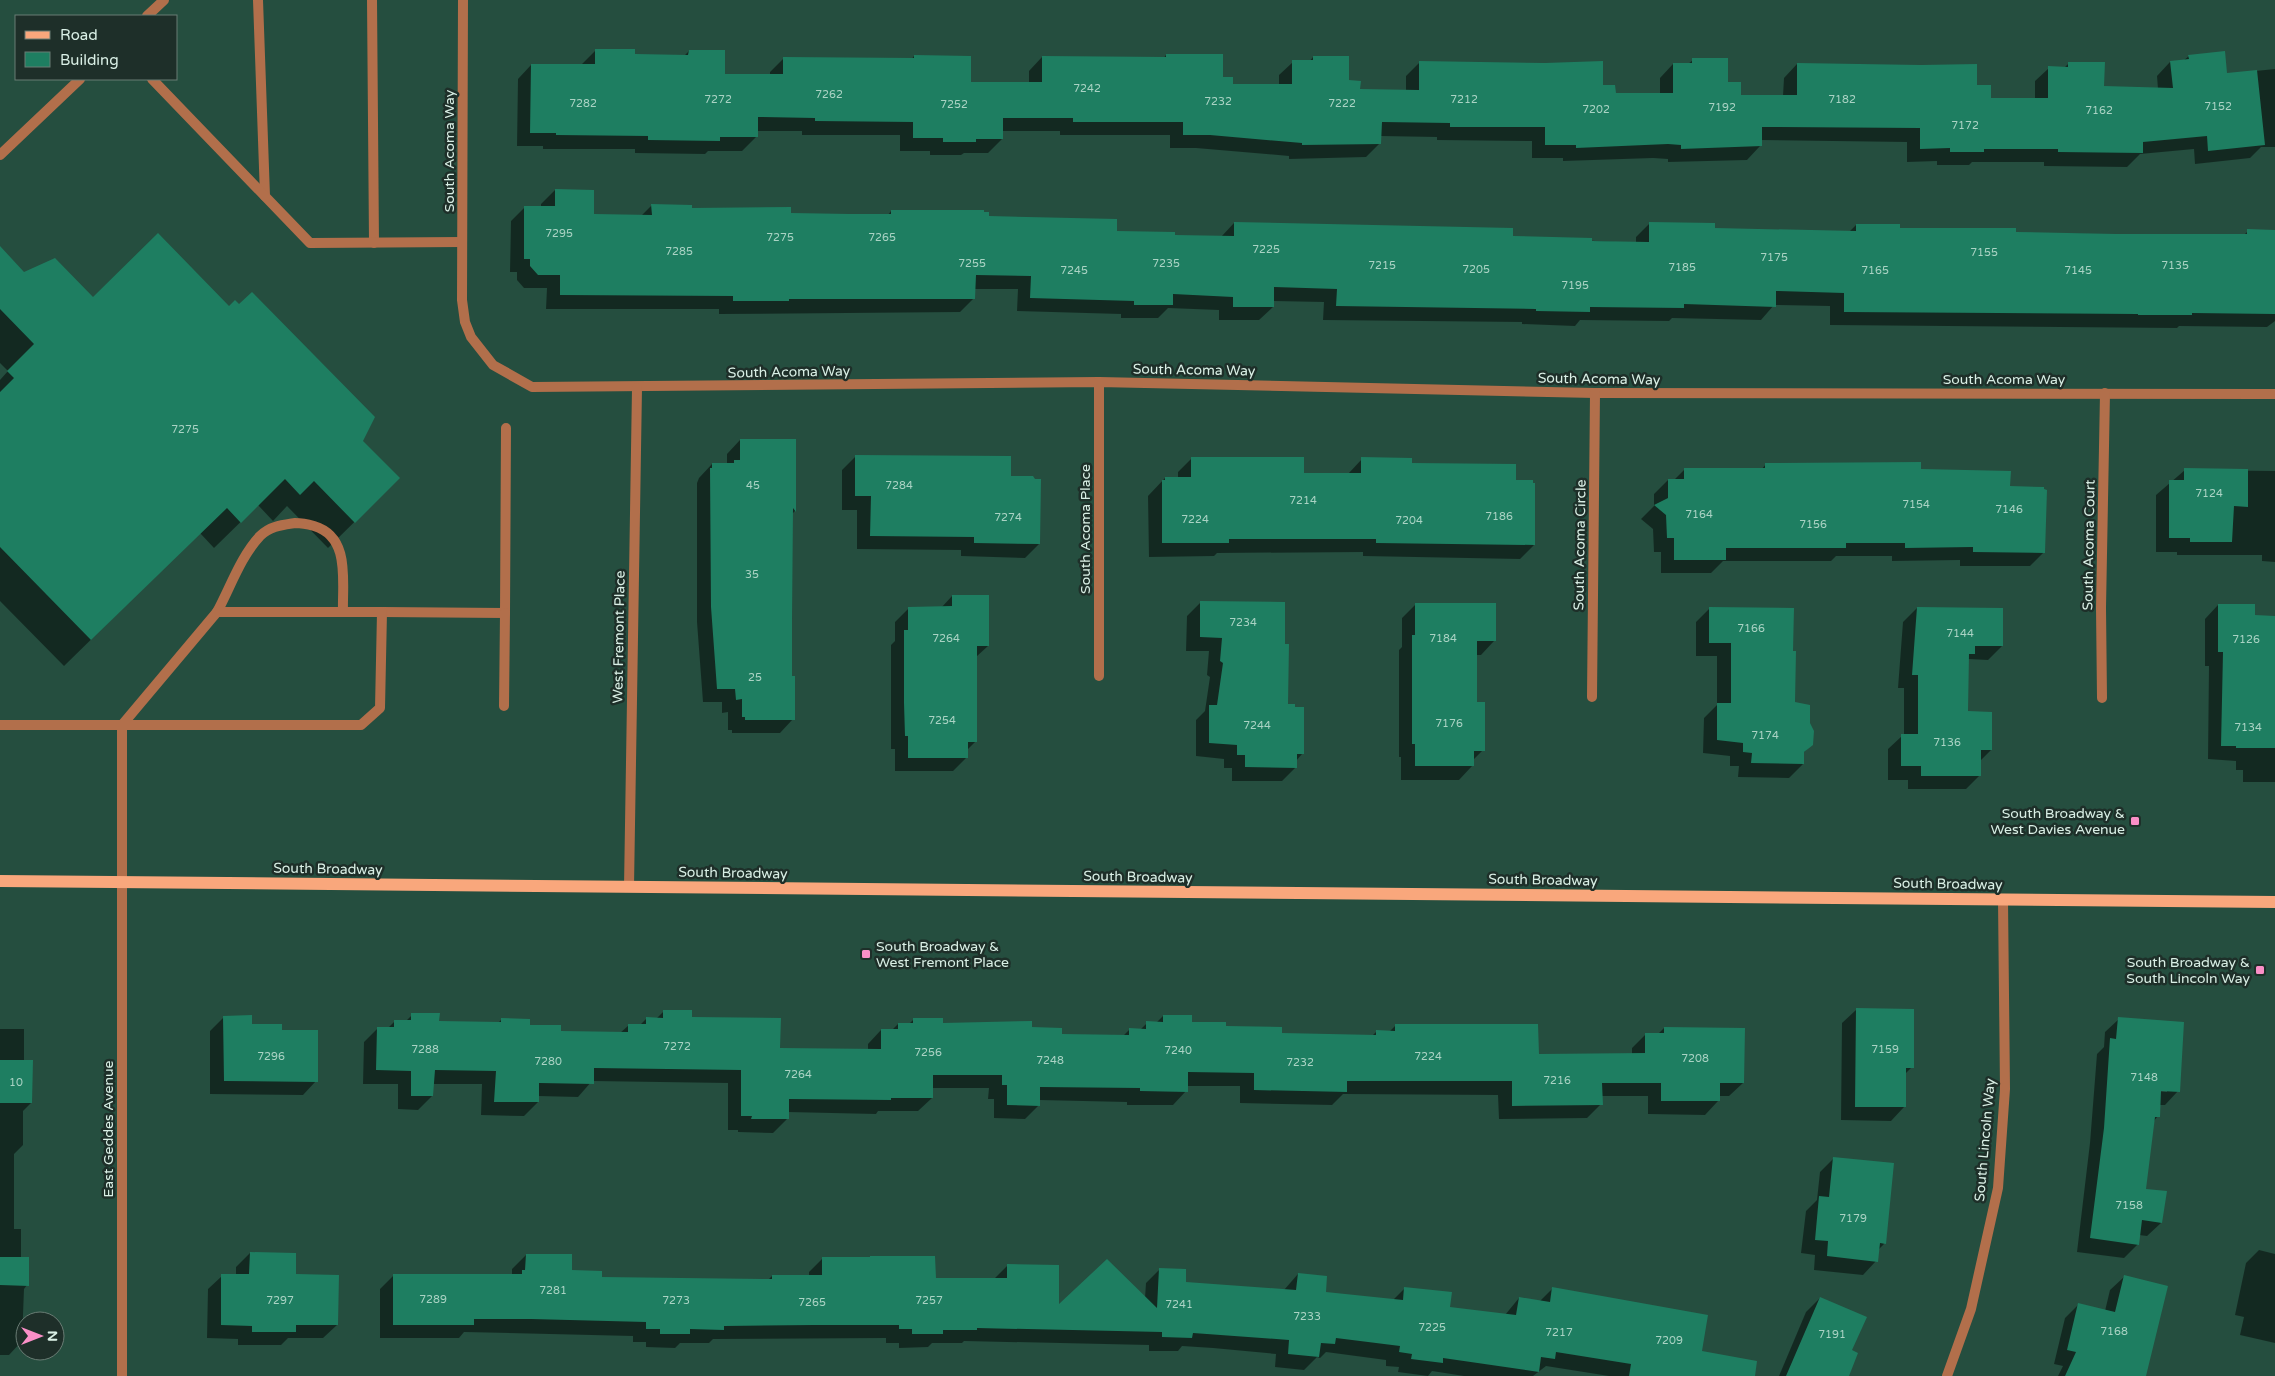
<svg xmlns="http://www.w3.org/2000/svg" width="2275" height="1376" font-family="'Varela Round',sans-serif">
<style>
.shadow{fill:#0007;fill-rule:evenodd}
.building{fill:#1e7e61}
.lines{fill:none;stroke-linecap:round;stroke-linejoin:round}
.lane{stroke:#b26f4b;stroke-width:10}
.street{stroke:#b26f4b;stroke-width:10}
.primary{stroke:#f9a77c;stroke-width:12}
.poi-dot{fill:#fa8fc7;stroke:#1e2f29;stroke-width:2}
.labels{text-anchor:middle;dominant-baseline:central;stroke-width:5;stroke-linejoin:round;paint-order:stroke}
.number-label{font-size:11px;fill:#aad3c4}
.street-label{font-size:14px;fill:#d9efe5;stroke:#1e2f29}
.poi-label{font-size:14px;fill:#d9efe5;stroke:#1e2f29;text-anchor:end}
</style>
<rect width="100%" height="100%" fill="#254e3f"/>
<g class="shadow">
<path d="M595,51l39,4 50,1 5,-5 34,25h47v-4l14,-14 127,2 3,-4 56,27h59v-12l13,-14 121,2 3,-4 56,23 10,7h47v-10l14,-13h16l4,-5 46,33 47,1v-15l14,-14 182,24 13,8h45v-16l13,-14h15l5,-4 34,24 13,12h43l1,-18 13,-14 178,22 14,14h46v-19l14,-13h15l5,-5 34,24 55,2 -1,-13 13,-14 13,-1 6,-5 37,18 49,-5v78h-14l-11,11 -55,6 -1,-15 -54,5 -13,13 -83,-1v-4h-72l-3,3h-32v-4l-30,1v-20l-147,-2v6l-13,14 -79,2v-3l-15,-1 -90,3v-3h-31v-17l-95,-1v-3l-57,-1v7l-14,14 -77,2v-3l-93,-8h-26v-13h-110v-4h-58v8l-14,14h-24l-3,2h-31v-4h-30v-16h-98v-4h-46v6l-14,14h-34l-3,3 -70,-1v-4h-92v-3h-26l1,-67 13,-14h50z"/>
<path d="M555,190l38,25 48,1 11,-11 39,5 99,4 98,1 3,-4 97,6 128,15 58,4 47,1 13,-14 402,20v-6l14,-14 63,6 136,3 7,-7 43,4 116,4 228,3 5,-5h27v90l-8,6 -88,-1 -2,2 -347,-3v-19l-56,-1 -13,15 -89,-2 -3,3 -89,-1 -5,6 -53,-2v-2l-199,-2 1,-18 -51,-1v6l-14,13h-40v-10l-51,-2 -10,10h-37v-4l-104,-3 1,-22h-44v9l-14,14 -241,2v-5h-173l1,-21h-23l-7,-8v-8h-7l1,-51 14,-14h16v-3z"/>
<path d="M0,248l24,25 69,26 269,142 37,37 -71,70 -41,-42 -14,15 -15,-16 -44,43 -14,-15 -136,133 -64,-65v-221l8,-9 -8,-8z"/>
<path d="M740,440h55v71l-4,4 -1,162 3,42 -13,14h-48v-3h-4v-18l-6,1v-11h-19l-6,-80v-139l2,-5 13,-14h15v-10z"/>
<path d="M856,456l154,21 29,67 -14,14 -64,-2v-6l-104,-1v-39h-15v-40z"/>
<path d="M1192,458l111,16h45l14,-15 49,5 121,20 2,61 -14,14 -157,-3v-4l-146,1 -3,3 -65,1 -1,-61 17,-18h13v-6z"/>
<path d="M1766,464l154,7 89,16 35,65 -14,14h-70v-6l-68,1v-5h-56l-5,5h-108l-12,12h-50v-21h-7l-1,-23 -12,-10 13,-13v-12l14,-14h6l10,-10h77z"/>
<path d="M2185,470l90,1v91l-13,-1v-6h-85v-3h-21v-57z"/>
<path d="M952,596l36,50 -12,11v84l-10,10v7l-13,13h-58v-22h-4v-104l4,-4v-19l14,-14h32z"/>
<path d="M1201,602l83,44 2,59 16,49 -6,7v6l-14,14h-50v-13h-8v-9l-28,-3v-36l9,-9 5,-34 -3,-2 2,-24h-23l1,-35z"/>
<path d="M1416,604l78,37 -13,14h-5v49l7,46 -11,11v5l-13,14h-58v-23h-2v-107l3,-3v-29z"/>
<path d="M2218,605l36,11 21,1v165h-32v-12h-7v-9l-28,-2 1,-93h-4v-47z"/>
<path d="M1710,608l81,44 3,51 14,21 4,20 -9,9v11l-14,14 -51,-1 1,-11h-9v-10l-27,-3 1,-35 13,-13v-49h-21v-34z"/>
<path d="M1917,608l85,38 -14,14 -20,-1 -2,53 25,38 -11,11v14l-14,14h-58v-9h-20v-31l14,-13h2v-48h-6l5,-66z"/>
<path d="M1856,1010l56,57 -8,8v32l-13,14 -50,-1 1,-97z"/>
<path d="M664,1011l27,7 88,31 89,1v-6l13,-14h11l6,-6h11l5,-5 28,6 89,3 30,7 62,1 7,-7 10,1 7,-7h9l7,-7 28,7 90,11 91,2 4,-4h13l6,-6 143,30 94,-2v-6l14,-14h12l6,-6 79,55 -14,13h-11v5l-13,14 -57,-1v-18h-47v8l-14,14 -88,1 -1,-24 -155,-1 -11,11 -92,-2v-17h-54v5l-13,14h-46v-3l-88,-2v5l-14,14 -31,-1v-19h-6l1,-11h-57v10l-14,13h-40l-2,3 -89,-2v7l-14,14 -35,-1v-2h-10v-47l-136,-2 -14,16 -40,-1v6l-14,14 -43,-1 1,-31h-49l-1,12 -14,14 -20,-1v-25h-35l1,-42 14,-14h10l7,-7 10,1 7,-7 26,7 60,1 4,-4 57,14h61l9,-8h11l7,-7 9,1z"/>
<path d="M224,1017l26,9 31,6 35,49 -13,14 -93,-1v-63z"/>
<path d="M2119,1019l59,72 -13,14h-6l-1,11 -5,6 -8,68 16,33 -14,13 -8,-1 -1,9 -14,14 -47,-6 13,-109 7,-89 7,-7 1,-15zM2167,1090v2l-13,-1z"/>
<path d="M0,1029h24v32l7,42 -8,8v34l-9,9v75h7v30l6,26 -3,4 -2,52 -13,14h-9z"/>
<path d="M1834,1158l50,86 -6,6 -2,11 -13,14 -49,-5 1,-15 -14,-2 5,-42 11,-11 3,-28z"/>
<path d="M2259,1250l16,4v89l-35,-8 4,-18 -9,-2 11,-52z"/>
<path d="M250,1253l45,23 42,49 -14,13h-35l-7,7h-43v-6l-31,-1 1,-49 14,-13h14v-9z"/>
<path d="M526,1255l44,16 31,7 167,2 4,-4h37v-4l13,-13 112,20h60l14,-14 50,42 87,-9 1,-15 14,-14 25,14 99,7 14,-16 26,19 69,7 12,-12 44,20 56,7 14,-17 21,3 13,-13 147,64 27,24h-118l-63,-10 -13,10h-69l-32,-5 -4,5 -30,-4 1,-5 -13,-1v-6l-60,-8 -6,6 -3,-1 -13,13 -29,-3 1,-13 -63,-6 -31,-2 -4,5h-29v-6l-185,-4 -2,2h-30l-4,4 -29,1v-5h-13v-5l-173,1 -4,4h-29l-5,5 -29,-1v-5h-13v-6l-169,-4 -5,6h-79v-49l14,-14h118v-6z"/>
<path d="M2124,1277l16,99h-82l5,-10 -9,-2 11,-46 14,-14 26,7 5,-21z"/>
<path d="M1820,1298l31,53 -4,25h-68l27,-64z"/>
</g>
<g class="building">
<path d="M595,49h40v5l53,1 1,-5h36v24h58v-17l131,1v-3l57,1v26h71v-26l124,1v-3h57v23h10v7h59v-24h21v-4h36v24l12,1 -1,8 59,1v-29l126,2 58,-2v24h12l1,8h57v-30h19v-5h36v24h13v13h56v-32l124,2 56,-1v21h14v13h57v-32l20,1v-5h37l-1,24 69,2 -3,-27 19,-2 -1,-4 37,-4 2,22 30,-3 8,75 -57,6 -1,-15 -64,6v11l-85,-1v-3h-74v3h-34v-4l-30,1v-21l-158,-1v19l-81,3v-4l-13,-1 -92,4v-3h-31v-18h-95v-4l-68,-1 -1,22 -79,1v-2l-92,-8h-27v-13h-110v-4h-70v21h-27v3h-33v-4h-30v-16l-98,-1v-3l-57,-1v20h-38v4l-72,-1v-4l-92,-1v-2h-26l1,-69h64z"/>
<path d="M555,189l39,1v24l58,1 -1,-11 41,1v3l99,-1v6l59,1h41v-4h93v2h5v4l128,3v12l58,1v3l59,1v-14l279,6v8l79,2v3l57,1v-20l66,1v5l141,3v-7h44v4h116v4l100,2h131v-5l28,1v84l-83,-1v2h-54v-1l-294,-2v-19l-68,-2v16l-92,-3v4l-94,-1v5l-54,-1v-2l-200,-3 1,-17 -63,-2v20h-41v-10l-60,-3v11h-39v-4l-104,-3 1,-22 -55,-1 -1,24h-186v2h-56v-5l-173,-1v-20h-22l-8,-9v-7h-6v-53h31z"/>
<path d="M158,233l71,73 6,-6 4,4 13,-12 123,125 -12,24 37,37 -45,45 -41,-42 -14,14 -15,-16 -44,44 -14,-15 -136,132 -91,-93v-155l14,-14 -7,-7 27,-27 -34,-35v-63l24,26 31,-14 38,39z"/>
<path d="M740,439h56v73l-3,-4 -1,111v57h3v44h-50v-3h-3v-18l-6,1 -1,-11h-18l-6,-82 -1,-139h2v-5h22v-3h6z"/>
<path d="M855,455l156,1v20h22l2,3h6l-1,65 -66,-1v-6l-104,-1 1,-40h-16z"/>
<path d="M1191,457h113v16h57v-16l51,1v5l104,1v16h17v3h2v62l-159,-2v-4h-147v4h-67v-63h3v-3h26z"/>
<path d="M1921,462v7l90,2 -1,15 34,1v2l3,1 -2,63 -72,-1v-5l-68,1v-5h-59v5h-120v12h-52v-22h-7l-1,-23 -12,-10 14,-7v-19h16v-11h81v-5z"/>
<path d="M2184,468l64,1v38l-14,-1 -2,36h-42v-4h-21v-58h15z"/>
<path d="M952,595h37v51h-12v96h-9v16h-60v-22h-3l-1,-33v-73h4v-23l44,-1z"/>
<path d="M1200,601l85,1v42h4l-1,60h7v3h9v47h-7v14l-52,-1v-12h-8v-10l-28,-2v-38h8l6,-42 -3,-2 2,-23 -22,-1z"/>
<path d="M1415,603h81v38h-19v61h8v49h-11v15h-59v-22h-3v-109h3z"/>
<path d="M2218,604h37v11l20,1v132h-39v-2h-15l2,-94h-5z"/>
<path d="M1709,607l85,1 -1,43h3l-1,51 15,3v18l4,8 -1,14 -9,7v12l-53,-1 1,-10 -9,-1v-9l-26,-3v-37h14v-60h-22z"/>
<path d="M1917,607l86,1v38h-28v8h-6l-1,57 24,1v38h-11v26h-60v-10h-20v-32h17v-59h-6z"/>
<path d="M1856,1008l58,1v59h-8v39h-51z"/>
<path d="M663,1010h29v7l89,1 -1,30 101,1v-20h17v-6h15v-5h30v5l89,-2v6l30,1v6l67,1v-7l17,1v-8l17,1v-7h29v7h34v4l56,1v6l94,2v-5l19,1v-7h143l1,30 106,-1v-20h19v-6l81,1 -1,55h-24v18h-59v-18h-59l1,22 -91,1v-25h-165v11l-93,-2v-17l-66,-1v20l-48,-1v-3l-100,-1v19l-33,-1v-20h-5v-10h-69v23h-42v2l-102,-1v20h-38l1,-3h-11v-46l-147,-2v16l-55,-1v19h-45l2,-31 -61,-1 -2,26h-22v-25l-35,-1 1,-43h17v-7h17v-7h29l-1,8 62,1v-4l29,1v6h31v6l67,1v-8h18v-7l17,1z"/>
<path d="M252,1015v9h30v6h36v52l-94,-1 -1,-65z"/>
<path d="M2118,1017l66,5 -4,70 -19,-1 -1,26h-5l-9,72 21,2 -5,32 -20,-3 -3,25 -49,-7 14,-110 6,-90 6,1z"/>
<path d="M0,1060h33l-1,43h-32z"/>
<path d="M1833,1157l61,6 -8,81 -6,-1 -2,19 -51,-6 1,-15 -13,-1 4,-44 10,1z"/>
<path d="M250,1252l46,1v21l43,1 -1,50h-42v7h-44v-6l-31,-1v-51h28z"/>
<path d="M526,1254h46v16l30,1v6l170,2v-4h50v-18h48v-1h65l1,22h71v-14l52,1v39l48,-45 50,49 2,-40 27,1v13l110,8 2,-17 29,3 -1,16 77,8 1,-13 48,5 -2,15 66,8 3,-18 31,5 2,-15 156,28 -6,36 55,10 -2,15h-126l2,-12 -75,-12 -1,7 -14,-2 -2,15 -96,-14v5l-32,-4 1,-5 -13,-2 1,-6 -64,-8 -1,6 -14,-1 -2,14 -31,-3 1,-14 -96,-7 -1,5 -30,-1v-5l-185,-4v2h-34v4h-31v-5h-13v-4h-85l-90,1v4l-34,-1v5h-30v-5h-14v-7l-115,-3h-57v6h-81v-51h129v-4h3z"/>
<path d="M0,1257h29v29l-29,-1z"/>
<path d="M2124,1275l44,11 -22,90h-81l11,-24 -9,-2 11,-47 37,9z"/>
<path d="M1820,1297l47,20 -15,33 6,3 -9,23h-63z"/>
</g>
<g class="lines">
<g class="lane">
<path d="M258,0l7,196"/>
<path d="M372,0l2,243"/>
<path d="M147,16l17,-16"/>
<path d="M152,79l158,164 152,-1"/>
<path d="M0,155l80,-76"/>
<path d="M217,612c13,-24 24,-56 43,-76 10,-10 22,-11 35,-13 7,0 12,1 19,3 37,11 28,56 29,86"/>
<path d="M382,612l123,1 1,-185"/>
<path d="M504,706l1,-93"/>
<path d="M0,725h361l19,-17 2,-96h-165l-95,113v157"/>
</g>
<g class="street">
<path d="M463,0l-1,300 3,22 6,15 22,28 39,22 567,-5 496,11 680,1"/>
<path d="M1099,382v294"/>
<path d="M1592,697l3,-304"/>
<path d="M2102,698l-1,-90 4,-215"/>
<path d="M122,882v494"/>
<path d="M629,887l8,-499"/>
<path d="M1947,1376l24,-67 27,-121 7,-99 -2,-189"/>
</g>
<path class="primary" d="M0,881l2275,21"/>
</g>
<g class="poi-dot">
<rect x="2130" y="816" width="10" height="10" rx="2.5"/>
<rect x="861" y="949" width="10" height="10" rx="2.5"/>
<rect x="2255" y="965" width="10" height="10" rx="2.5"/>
</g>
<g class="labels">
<g class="number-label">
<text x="1087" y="88">7242</text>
<text x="829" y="94">7262</text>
<text x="718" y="99">7272</text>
<text x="1464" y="99">7212</text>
<text x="1842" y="99">7182</text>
<text x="1218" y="101">7232</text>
<text x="583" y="103">7282</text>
<text x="1342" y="103">7222</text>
<text x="954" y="104">7252</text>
<text x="2218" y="106">7152</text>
<text x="1722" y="107">7192</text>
<text x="1596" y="109">7202</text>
<text x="2099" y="110">7162</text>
<text x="1965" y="125">7172</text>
<text x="559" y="233">7295</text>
<text x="780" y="237">7275</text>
<text x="882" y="237">7265</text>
<text x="1266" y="249">7225</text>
<text x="679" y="251">7285</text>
<text x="1984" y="252">7155</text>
<text x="1774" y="257">7175</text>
<text x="972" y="263">7255</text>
<text x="1166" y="263">7235</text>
<text x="1382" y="265">7215</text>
<text x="2175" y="265">7135</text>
<text x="1682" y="267">7185</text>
<text x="1476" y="269">7205</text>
<text x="1074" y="270">7245</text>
<text x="1875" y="270">7165</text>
<text x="2078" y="270">7145</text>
<text x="1575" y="285">7195</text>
<text x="185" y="429">7275</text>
<text x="753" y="485">45</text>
<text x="899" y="485">7284</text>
<text x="2209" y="493">7124</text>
<text x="1303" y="500">7214</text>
<text x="1916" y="504">7154</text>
<text x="2009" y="509">7146</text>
<text x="1699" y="514">7164</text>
<text x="1499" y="516">7186</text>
<text x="1008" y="517">7274</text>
<text x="1195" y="519">7224</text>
<text x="1409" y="520">7204</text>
<text x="1813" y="524">7156</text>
<text x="752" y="574">35</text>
<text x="1243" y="622">7234</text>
<text x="1751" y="628">7166</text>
<text x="1960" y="633">7144</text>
<text x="946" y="638">7264</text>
<text x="1443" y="638">7184</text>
<text x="2246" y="639">7126</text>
<text x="755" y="677">25</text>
<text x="942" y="720">7254</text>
<text x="1449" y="723">7176</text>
<text x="1257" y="725">7244</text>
<text x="2248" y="727">7134</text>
<text x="1765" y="735">7174</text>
<text x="1947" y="742">7136</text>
<text x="677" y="1046">7272</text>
<text x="425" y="1049">7288</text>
<text x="1885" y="1049">7159</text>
<text x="1178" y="1050">7240</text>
<text x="928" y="1052">7256</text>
<text x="271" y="1056">7296</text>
<text x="1428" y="1056">7224</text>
<text x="1695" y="1058">7208</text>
<text x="1050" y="1060">7248</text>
<text x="548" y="1061">7280</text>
<text x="1300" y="1062">7232</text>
<text x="798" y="1074">7264</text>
<text x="2144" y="1077">7148</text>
<text x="1557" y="1080">7216</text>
<text x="16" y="1082">10</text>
<text x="2129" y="1205">7158</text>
<text x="1853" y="1218">7179</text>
<text x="553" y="1290">7281</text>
<text x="433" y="1299">7289</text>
<text x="280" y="1300">7297</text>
<text x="676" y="1300">7273</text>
<text x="929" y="1300">7257</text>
<text x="812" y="1302">7265</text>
<text x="1179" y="1304">7241</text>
<text x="1307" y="1316">7233</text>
<text x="1432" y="1327">7225</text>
<text x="2114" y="1331">7168</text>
<text x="1559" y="1332">7217</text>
<text x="1832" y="1334">7191</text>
<text x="1669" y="1340">7209</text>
</g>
<g class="street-label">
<text transform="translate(449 151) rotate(-90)">South Acoma Way</text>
<text transform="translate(1194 370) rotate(1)">South Acoma Way</text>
<text transform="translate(789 372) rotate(-1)">South Acoma Way</text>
<text transform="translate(1599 379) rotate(1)">South Acoma Way</text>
<text x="2004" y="379">South Acoma Way</text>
<text transform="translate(1085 529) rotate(-90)">South Acoma Place</text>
<text transform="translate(1580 545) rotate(-89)">South Acoma Circle</text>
<text transform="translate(2089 545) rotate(-89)">South Acoma Court</text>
<text transform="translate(619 637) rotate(-89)">West Fremont Place</text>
<text transform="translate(328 869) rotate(1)">South Broadway</text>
<text transform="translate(733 873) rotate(1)">South Broadway</text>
<text transform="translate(1138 877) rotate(1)">South Broadway</text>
<text transform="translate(1543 880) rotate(1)">South Broadway</text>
<text transform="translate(1948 884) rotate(1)">South Broadway</text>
<text transform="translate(108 1129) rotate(-90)">East Geddes Avenue</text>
<text transform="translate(1985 1140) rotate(-85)">South Lincoln Way</text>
</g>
<g class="poi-label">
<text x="2125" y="813">South Broadway &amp;<tspan x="2125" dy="16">West Davies Avenue</tspan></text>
<text x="876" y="946" text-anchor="start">South Broadway &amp;<tspan x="876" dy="16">West Fremont Place</tspan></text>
<text x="2250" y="962">South Broadway &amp;<tspan x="2250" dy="16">South Lincoln Way</tspan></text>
</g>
</g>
<rect x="15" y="15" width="162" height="65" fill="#1e2f29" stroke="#697c74"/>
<rect x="25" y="31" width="25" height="8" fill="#f9a77c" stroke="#697c74"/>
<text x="60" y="40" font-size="15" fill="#d9efe5">Road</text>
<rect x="25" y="52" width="25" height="15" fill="#1e7e61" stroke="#697c74"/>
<text x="60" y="65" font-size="15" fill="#d9efe5">Building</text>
<g transform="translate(40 1336) rotate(90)"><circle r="24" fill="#1e2f29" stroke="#697c74"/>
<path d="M0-4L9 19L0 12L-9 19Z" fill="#fa8fc7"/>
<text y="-8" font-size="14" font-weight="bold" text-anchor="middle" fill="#d9efe5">N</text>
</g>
</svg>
